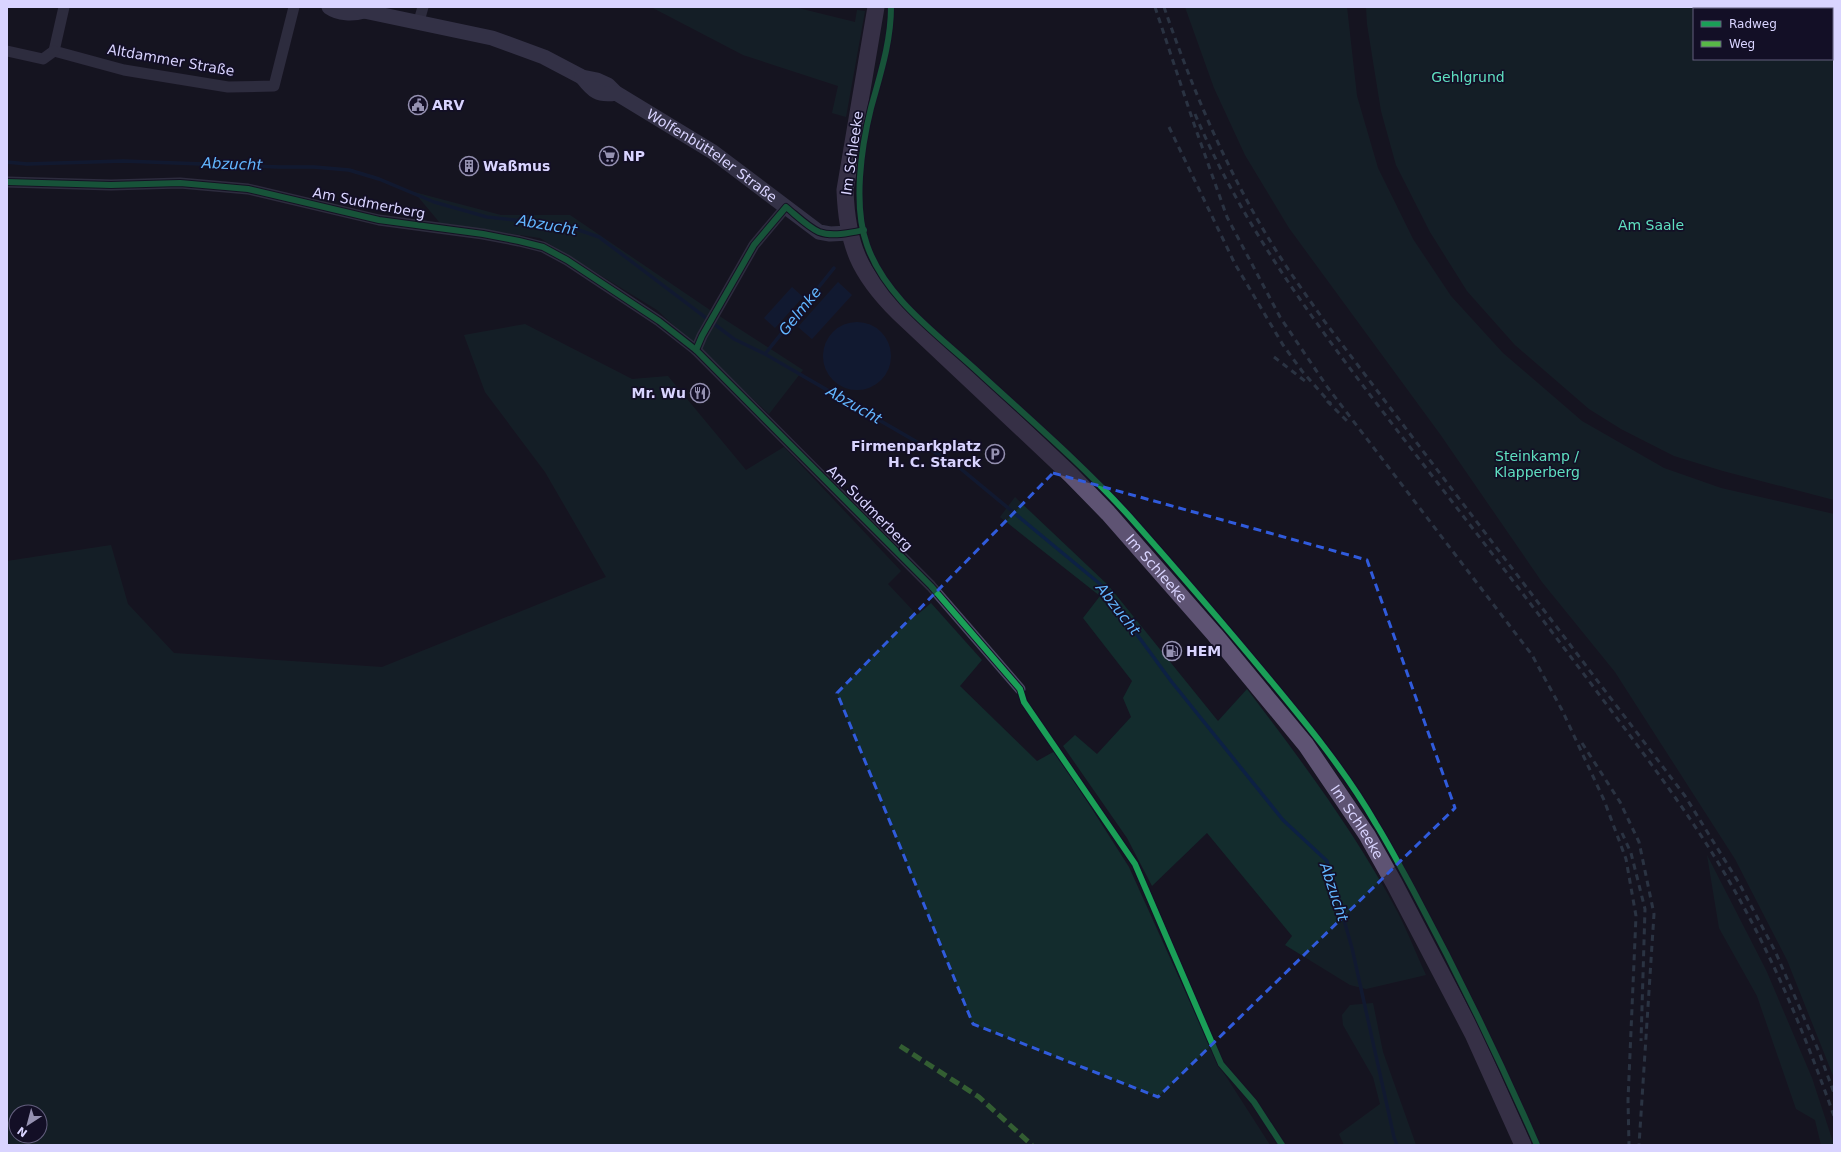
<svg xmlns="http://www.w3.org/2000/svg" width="1841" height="1152" font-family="'DejaVu Sans',sans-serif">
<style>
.green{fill:#132c2d;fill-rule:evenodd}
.water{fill:#0d2144}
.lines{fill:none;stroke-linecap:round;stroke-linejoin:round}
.stream{stroke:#0d2144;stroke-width:3.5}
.street{stroke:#4a4962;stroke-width:11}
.secondary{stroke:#575674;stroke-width:15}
.primary{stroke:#5e5373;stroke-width:17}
.rail{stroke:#43596b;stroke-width:3;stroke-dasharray:6 5;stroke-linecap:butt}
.quiet{stroke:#58b947;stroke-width:5;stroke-dasharray:10 5;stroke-linecap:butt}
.cycleway-casing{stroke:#130f26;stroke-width:8}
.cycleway{stroke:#1a9f57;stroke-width:6}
.marked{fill:none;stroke:#305bdc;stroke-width:3;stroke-dasharray:8 5;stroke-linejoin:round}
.labels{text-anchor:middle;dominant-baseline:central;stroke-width:3.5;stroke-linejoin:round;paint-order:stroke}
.street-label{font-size:14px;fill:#d9d4ff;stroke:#130f26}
.park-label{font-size:14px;fill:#5fe0c0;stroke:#130f26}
.poi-label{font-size:14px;font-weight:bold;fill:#d9d4ff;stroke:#130f26;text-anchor:start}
.water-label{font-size:15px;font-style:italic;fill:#62b6ff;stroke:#130f26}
</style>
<rect width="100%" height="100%" fill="#161421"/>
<g class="green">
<path d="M651,7h143l61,15 2,-12 8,1 -19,106 -14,-4 6,-27 -95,-31z"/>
<path d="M1185,7h162l10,89 21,72 35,71 38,57 52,57 79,68 82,47 57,20 113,26v564l-47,-118 -52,-101 -120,-187 -73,-90 -102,-148 -151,-206 -44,-73 -31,-67z"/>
<path d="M1366,7h468v493l-111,-29 -49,-15 -53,-27 -32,-20 -74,-64 -48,-54 -37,-59 -34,-67 -15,-54 -14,-87zM1694,9h138v50h-138z"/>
<path d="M414,192l87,23h69l140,95 93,60 -34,44 -112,-104 -117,-72 -100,-15z"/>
<path d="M525,324l107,55 36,-3 78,94 38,-23 117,124 -13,13 29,31 14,-12 51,57 -22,26 77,75 18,-10 74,116 89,197 52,81h-1263v-584l104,-16 17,59 46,49 208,14 224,-90 -61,-105 -60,-80 -21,-57zM16,1112h24v24h-24z"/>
<path d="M1015,497l93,88 110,136 29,-32c54,71 108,143 150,222 11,21 19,43 29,64l-60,14 -16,-4 -65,-40 7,-9 -85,-103 -55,53 -25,-48 -64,-92 12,-11 22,19 34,-37 -8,-19 9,-17 -49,-63 17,-22 -100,-79z"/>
<path d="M1707,855l59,115 46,108 22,67h-13l-6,-25 -19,-11 -39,-113 -38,-68z"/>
<path d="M1373,1003l10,49 33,93h-72l-5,-11 41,-30 -7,-27 -30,-52 -1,-10 8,-10z"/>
</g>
<g class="water">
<path d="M838,282l14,13 -40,44 -14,-12z"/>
<path d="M792,287l11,10 -28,31 -11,-10z"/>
<circle cx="857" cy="356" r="34"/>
</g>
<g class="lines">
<g class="stream">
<path d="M7,162l20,2 96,-3 156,6h35l35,3 30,9 55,23 53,15 80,9 32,11 135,102 31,15 190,110 145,120 71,97 112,139 44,41 25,87 42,189 3,8"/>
<path d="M765,354l69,-86"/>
</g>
<g class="street">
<path d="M64,7l-10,44 70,19 104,17 46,-1 20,-79"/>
<path d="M419,21l4,-14"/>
<path d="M7,51l36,8 11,-8"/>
<path d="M7,182l104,3 69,-2 68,6 131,31 104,14 36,7 24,6 24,13 92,61 37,29"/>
<path d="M786,207l-32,38 -52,91 -6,14 235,236 89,103"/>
</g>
<g class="secondary">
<path d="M329,7c10,7 24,7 35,4"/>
<path id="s1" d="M360,7l4,4 128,27 52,19 38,20 15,3 11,5 8,8 97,59 106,80 11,2 19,-1"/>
<path d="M582,77c11,14 16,19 34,16"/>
</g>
<path class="primary" id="s2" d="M876,7l-31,183c2,55 14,83 53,122l173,163 37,38 107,122 91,110 61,90 27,48 79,151 50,111"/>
<g class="rail">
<path d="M1155,7l39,117 33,93 53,100 48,71 204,267 30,55 42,90 22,59 10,57 -8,184 1,45"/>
<path d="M1164,7c29,84 65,169 113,245 15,24 32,47 48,70l360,474 54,87 36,68 44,101 15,41"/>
<path d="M1195,114c53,125 136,230 218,337 61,79 122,158 182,238 48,64 97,127 137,197 42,73 74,151 102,230"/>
<path d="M1169,127l66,137 48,81 19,26 29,33"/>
<path d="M1274,357l31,24"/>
<path d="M1327,401l20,20"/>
<path d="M1582,743l38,59 19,40 15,72 -15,231"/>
<path d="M1622,833l9,20 14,56 -4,132"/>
</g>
<path class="quiet" d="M900,1046l79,51 53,48"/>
<g class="cycleway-casing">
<g id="cycleway">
<path d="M891,7c0,35 -11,68 -20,101 -10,40 -18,98 -4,137 18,52 69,88 108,124 52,48 107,95 155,148 46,52 91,104 135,157 40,48 80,96 111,150 13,21 25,44 37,66 45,84 86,168 124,255"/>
<path d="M7,182l104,3 69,-2 68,6 131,31 104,14 36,7 24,6 24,13 92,61 37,29"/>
<path d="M864,230c-14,3 -32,7 -45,2 -11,-5 -23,-17 -33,-25l-32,38 -52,91 -6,14 235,236 89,103 4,13 111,162 86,200 33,38 28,43"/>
</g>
</g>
<use href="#cycleway" class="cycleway"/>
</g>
<path d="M0 0H1841V1152H0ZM1053,473l314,87 88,248 -297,289 -185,-73 -136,-331z" fill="#161421" fill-opacity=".55" fill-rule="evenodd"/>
<path class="marked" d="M1053,473l314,87 88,248 -297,289 -185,-73 -136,-331z"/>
<defs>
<g id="civic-ring" transform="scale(1)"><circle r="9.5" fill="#130f26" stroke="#9591b1" stroke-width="1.5"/><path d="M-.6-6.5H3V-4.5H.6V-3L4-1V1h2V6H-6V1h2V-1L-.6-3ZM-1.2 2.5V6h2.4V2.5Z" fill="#9591b1"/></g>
<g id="supermarket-ring" transform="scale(1)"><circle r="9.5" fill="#130f26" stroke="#9591b1" stroke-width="1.5"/><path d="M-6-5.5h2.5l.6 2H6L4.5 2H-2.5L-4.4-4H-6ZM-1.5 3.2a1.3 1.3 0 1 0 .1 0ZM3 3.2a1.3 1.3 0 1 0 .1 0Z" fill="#9591b1"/></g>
<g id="building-ring" transform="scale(1)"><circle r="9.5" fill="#130f26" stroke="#9591b1" stroke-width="1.5"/><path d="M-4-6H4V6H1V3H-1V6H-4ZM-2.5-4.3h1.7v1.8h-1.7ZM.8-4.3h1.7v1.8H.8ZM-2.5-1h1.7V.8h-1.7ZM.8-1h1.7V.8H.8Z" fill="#9591b1"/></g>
<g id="restaurant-ring" transform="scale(1)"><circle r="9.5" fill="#130f26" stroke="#9591b1" stroke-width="1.5"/><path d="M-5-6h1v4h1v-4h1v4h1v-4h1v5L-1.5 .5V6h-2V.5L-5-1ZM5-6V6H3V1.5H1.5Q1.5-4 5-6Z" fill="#9591b1"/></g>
<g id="parking-ring" transform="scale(1)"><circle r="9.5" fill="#130f26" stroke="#9591b1" stroke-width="1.5"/><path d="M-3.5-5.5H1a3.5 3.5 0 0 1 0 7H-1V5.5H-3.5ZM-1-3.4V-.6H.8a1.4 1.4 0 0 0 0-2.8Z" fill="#9591b1"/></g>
<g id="fuel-ring" transform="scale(1)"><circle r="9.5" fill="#130f26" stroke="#9591b1" stroke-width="1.5"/><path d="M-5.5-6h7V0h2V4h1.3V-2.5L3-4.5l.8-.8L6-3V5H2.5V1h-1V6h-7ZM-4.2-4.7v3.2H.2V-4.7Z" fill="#9591b1"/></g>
</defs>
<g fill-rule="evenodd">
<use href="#civic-ring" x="418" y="105"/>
<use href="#supermarket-ring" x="609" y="156"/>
<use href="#building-ring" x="469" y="166"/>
<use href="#restaurant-ring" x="700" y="393"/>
<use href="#parking-ring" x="995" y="454"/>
<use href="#fuel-ring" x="1172" y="651"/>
</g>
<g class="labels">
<g class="street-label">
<text transform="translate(171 60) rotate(10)">Altdammer Straße</text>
<text transform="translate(852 153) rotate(-82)">Im Schleeke</text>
<text stroke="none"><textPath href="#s1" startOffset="388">Wolfenbütteler Straße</textPath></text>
<text transform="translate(369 203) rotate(11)">Am Sudmerberg</text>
<text transform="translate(870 508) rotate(45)">Am Sudmerberg</text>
<text stroke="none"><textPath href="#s2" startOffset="687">Im Schleeke</textPath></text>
<text stroke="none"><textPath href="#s2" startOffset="1011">Im Schleeke</textPath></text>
</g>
<g class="park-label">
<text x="1468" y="77">Gehlgrund</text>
<text x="1651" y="225">Am Saale</text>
<text x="1537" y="456">Steinkamp /<tspan x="1537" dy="16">Klapperberg</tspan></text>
</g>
<g class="poi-label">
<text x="432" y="105">ARV</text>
<text x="623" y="156">NP</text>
<text x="483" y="166">Waßmus</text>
<text x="686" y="393" text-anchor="end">Mr. Wu</text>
<text x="981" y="446" text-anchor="end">Firmenparkplatz<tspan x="981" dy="16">H. C. Starck</tspan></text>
<text x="1186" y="651">HEM</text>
</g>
<g class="water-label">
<text transform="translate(232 164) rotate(2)">Abzucht</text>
<text transform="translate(547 225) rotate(10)">Abzucht</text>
<text transform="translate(800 311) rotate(-51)">Gelmke</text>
<text transform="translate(854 405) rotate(30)">Abzucht</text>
<text transform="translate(1118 609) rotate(52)">Abzucht</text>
<text transform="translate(1334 892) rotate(72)">Abzucht</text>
</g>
</g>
<rect width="1841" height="1152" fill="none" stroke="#d9d4ff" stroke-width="16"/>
<rect x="1693" y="8" width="140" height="52" fill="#130f26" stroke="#625e7d"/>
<rect x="1701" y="21" width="20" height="6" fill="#1a9f57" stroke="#625e7d"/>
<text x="1729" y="28" font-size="12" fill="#d9d4ff">Radweg</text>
<rect x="1701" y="41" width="20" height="6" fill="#58b947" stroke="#625e7d"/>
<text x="1729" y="48" font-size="12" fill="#d9d4ff">Weg</text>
<g transform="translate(28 1124) rotate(216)"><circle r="19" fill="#130f26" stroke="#625e7d"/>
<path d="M0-3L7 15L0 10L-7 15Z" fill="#9591b1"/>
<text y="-6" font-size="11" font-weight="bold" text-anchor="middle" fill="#d9d4ff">N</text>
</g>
</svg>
